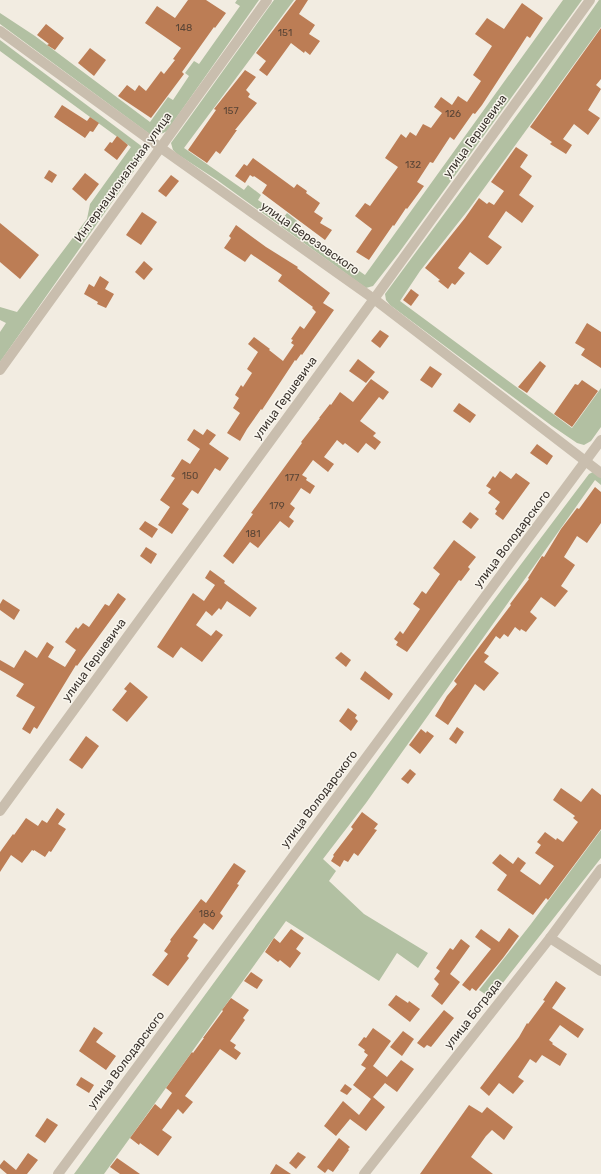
<svg xmlns="http://www.w3.org/2000/svg" width="601" height="1174" font-family="Rubik,sans-serif">
<style>
.green{fill:#b2c0a2}
.building{fill:#bc7d55}
.lines{fill:none;stroke-linecap:round;stroke-linejoin:round}
.minor{stroke:#c9beae;stroke-width:10}
.labels{text-anchor:middle;dominant-baseline:central;stroke-width:3;stroke-linejoin:round;paint-order:stroke}
.number-label{font-size:10px;fill:#5a4536}
.street-label{font-size:12px;fill:#39322c;stroke:#f9f6ee}
</style>
<rect width="100%" height="100%" fill="#f2ece1"/>
<g class="green">
<path d="M237,0h22l-92,131c-5,3 -10,4 -16,4l-151,-111v-11l35,23 115,86 18,-25 5,3 16,-24 -4,-3 9,-12 5,3 41,-58 -5,-3z"/>
<path d="M274,0h20l-110,148 60,42 4,-5 13,10 -3,5 25,18 4,-5 10,8 -3,4 71,50 198,-275h19l-184,254 -25,32 -7,2 -149,-108 -40,-26 -4,-4 -2,-7 11,-15z"/>
<path d="M599,0h2v27l-132,182 -49,62 -20,30 172,127 29,-40v39l-10,14 -7,4 -7,-2 -25,-17 -162,-121 -4,-5 -1,-6 155,-210z"/>
<path d="M0,40l148,111 -148,211v-30l6,-9 -6,-3v-13l17,5 70,-93 3,-15 41,-57 -131,-96z"/>
<path d="M593,472l8,3v10l-6,-5 -229,323 -43,56 13,12 -7,10 35,33 64,39 -10,15 -21,-15 -18,28 -93,-60 -182,253h-30l411,-562 104,-138z"/>
<path d="M601,830v28l-110,140 -12,-8 52,-66z"/>
</g>
<g class="building">
<path d="M188,0h18l20,13 -11,15 -1,-1 -32,45 2,2 -33,44 -33,-22 9,-11 8,6 4,-6 7,6 15,-20 3,3 11,-14 -2,-1 8,-11 -36,-25 12,-17 18,12z"/>
<path d="M296,0h12l-9,14 16,11 -6,9 11,7 -10,14 -5,-4 -1,2 -13,-10 -24,33 -8,-6 7,-9 -10,-8z"/>
<path d="M522,3l21,15 -13,20 -3,-2 -45,69 -7,9 -2,-1 -19,27 -4,-3 -17,26 -3,-1 -13,20 7,4 -17,23 -1,-1 -12,18 -1,-1 -24,35 -13,-8 16,-23 -17,-13 10,-13 5,3 28,-39 -13,-9 16,-24 5,4 4,-6 6,4 7,-12 8,4 11,-15 -8,-6 7,-10 11,8 6,-9 9,6 14,-21 -8,-6 19,-29 -17,-12 12,-16 17,11z"/>
<path d="M46,24l18,14 -9,12 -8,-5 2,-1 -12,-9z"/>
<path d="M601,28v51l-5,6 5,4 -13,21 12,8 -12,17 -14,-11 -11,15 9,6 -6,9 -16,-10 2,-2 -22,-15z"/>
<path d="M90,48l16,12 -12,16 -16,-13z"/>
<path d="M245,70l11,7 -10,13 4,4 -2,3 9,6 -22,27h2l-17,24 -4,-3 -9,12 -19,-13 28,-40 -2,-1z"/>
<path d="M62,105l25,16 3,-4 9,6 -6,9 -3,-1 -5,7 -31,-21z"/>
<path d="M117,136l11,9 -11,15 -13,-10 6,-8 2,1z"/>
<path d="M516,147l12,8 -8,12 12,9 -13,19 15,11 -12,17 -16,-12 -18,26 14,10 -13,17 -2,1 -17,-13 -12,16 7,5 -10,12 -3,-2 -4,6 -10,-8 2,-1 -15,-12 40,-50 14,-20 8,6 2,-2 5,3 10,-14 -13,-9z"/>
<path d="M253,158l41,30 3,-4 10,7 -1,2 14,10 -6,9 9,6 -3,5 12,7 -7,10 -63,-47 5,-8 -13,-9 -1,1 -3,-2 -5,8 -10,-7 9,-12 3,2z"/>
<path d="M49,170l8,5 -5,8 -8,-5z"/>
<path d="M85,173l14,11 -13,17 -14,-12z"/>
<path d="M171,175l8,6 -13,16 -8,-6z"/>
<path d="M142,212l15,10 -16,23 -15,-10z"/>
<path d="M0,223l39,32 -19,24 -20,-17z"/>
<path d="M236,225l30,22 32,20 -1,1 33,25 -7,10 11,7 -32,45 -1,-1 -5,7 -1,-1 -33,50 -1,-1 -14,20 -7,12 -13,-8 13,-20 -7,-5 6,-10 -4,-3 6,-10 2,2 9,-14 -5,-4 11,-17 -10,-8 6,-7 16,12 -1,1 14,11 11,-16 -3,-2 2,-3 -2,-1 9,-13 4,3 12,-17 -4,-4 1,-1 -35,-26 4,-6 -31,-21 -6,8 -21,-14 7,-10 -2,-2z"/>
<path d="M144,261l9,8 -9,11 -9,-8z"/>
<path d="M100,276l9,6 -4,7 9,5 -8,14 -9,-4 1,-2 -14,-8 5,-10 5,3z"/>
<path d="M411,289l8,6 -8,11 -8,-6z"/>
<path d="M587,323l14,9v36l-20,-13 4,-6 -10,-6z"/>
<path d="M380,330l9,6 -9,12 -9,-7z"/>
<path d="M358,359l17,13 -9,11 -17,-12z"/>
<path d="M540,361l6,5 -19,27 -9,-6z"/>
<path d="M430,366l12,8 -10,14 -12,-8z"/>
<path d="M371,379l18,13 -6,8 -4,-3 -19,24 16,12 -3,3 8,6 -6,8 -9,-7 -8,10 -13,-10 -2,2 -6,-5 -13,17 10,7 -6,8 -15,-12 -11,15 5,3 -1,2 9,6 -5,8 -9,-6 -11,16 5,4 -6,9 5,4 -5,7 -9,-7 -22,27 -8,-6 -17,22 -10,-8 30,-42 -2,-1 51,-70 -1,-1 19,-24h-1l11,-14 1,1 9,-13 13,10z"/>
<path d="M582,380l16,11 -26,36 -18,-13 21,-30 3,1z"/>
<path d="M459,403l17,12 -6,8 -17,-12z"/>
<path d="M194,429l9,6 4,-6 9,6 -7,9 20,14 -9,13 -5,-3 -17,26 -6,-4 -10,14 7,5 -17,25 -14,-9 12,-18 -10,-7 15,-22 -4,-2 11,-17 8,5 10,-15 -13,-9z"/>
<path d="M537,444l16,12 -6,9 -17,-12z"/>
<path d="M500,471l11,8 5,-6 14,10 -27,37 -8,-6 2,-3 -2,-2 5,-7 -12,-9 3,-4 -5,-3 7,-10 2,2z"/>
<path d="M595,487l6,5v31l-14,20 -10,-7 -13,21 11,8 -14,21 7,5 -13,16 -14,-10 -11,15 7,6 -11,14 -5,-3 -1,2 -5,-4 -7,10 -4,-3 -4,5 -4,-3 -12,17 5,3 -5,6 15,11 -15,18 -9,-7 -27,41 -13,-9 12,-20 10,-12 -3,-3 16,-22 41,-54 -1,-1 19,-25 -1,-1 14,-22 2,1 17,-28 16,-21 2,1z"/>
<path d="M470,512l9,7 -8,10 -9,-7z"/>
<path d="M145,521l13,8 -6,9 -13,-9z"/>
<path d="M454,540l22,17 -8,10 2,2 -9,12 -2,-1 -52,72 -11,-7 2,-3 -4,-3 6,-8 3,3 17,-25 -7,-5 9,-13 4,3 14,-20 -7,-6z"/>
<path d="M146,547l11,7 -6,10 -11,-8z"/>
<path d="M210,570l15,11 -1,2 33,25 -7,9 -23,-16 -6,9 -2,-2 -7,8 -6,-5 -10,14 15,11 5,-6 7,5 -21,27 -21,-15 -8,11 -16,-11 36,-54 11,8 11,-16 -10,-7z"/>
<path d="M118,593l8,6 -49,67 -1,-1 -39,64 -3,-2 -4,7 -8,-5 13,-22 -19,-11 8,-12 -24,-14v-10l14,8 11,-18 12,8 10,-16 7,5 -6,10 17,10 11,-17 -11,-8 11,-15 2,2 5,-6 6,4 16,-23 4,2z"/>
<path d="M3,599l17,11 -6,10 -14,-10v-6z"/>
<path d="M341,652l10,8 -5,7 -11,-9z"/>
<path d="M365,671l28,23 -4,6 -29,-21z"/>
<path d="M130,682l18,15 -21,25 -15,-12 15,-19 -3,-2z"/>
<path d="M348,708l9,7 -2,3 3,3 -7,10 -12,-10z"/>
<path d="M457,727l7,5 -8,12 -7,-5z"/>
<path d="M421,729l5,4 1,-2 7,5 -14,18 -11,-9z"/>
<path d="M86,736l13,10 -17,23 -13,-9z"/>
<path d="M410,769l6,5 -8,10 -7,-5z"/>
<path d="M561,788l20,14 11,-14 9,7v34l-53,71 -2,-2 -13,17 -36,-25 10,-15 -15,-12 8,-9 13,10 5,-7 8,6 -6,8 20,14 14,-19 -19,-13 6,-8 -4,-3 8,-10 11,8 1,-2 6,4 15,-20 -5,-4 2,-2 -22,-16z"/>
<path d="M57,808l8,6 -7,10 8,5 -15,23 -2,-1 -4,6 -11,-7v1l-2,-1 -10,13 -11,-8 -11,17v-20l13,-18 1,1 12,-17 12,8 4,-6 5,3z"/>
<path d="M362,812l16,12 -4,5 3,1 -19,26 -4,-3 -6,9 -4,-2 -4,7 -9,-6 3,-5 -1,-1 20,-26 -2,-2z"/>
<path d="M234,863l12,8 -9,13 2,1 -19,28 3,3 -10,14 -9,-7 -11,14 5,3 -11,16 2,2 -21,28 -16,-11 16,-21 -4,-3 7,-10 -1,-1 31,-41 5,4z"/>
<path d="M509,928l10,8 -16,22 -27,33 -4,-3 -2,3 -8,-6 29,-36 -16,-12 6,-8 18,13z"/>
<path d="M291,929l13,9 -8,11 5,4 -11,15 -10,-8 -2,2 -13,-10 9,-14 6,5z"/>
<path d="M461,939l9,7 -20,28 10,8 -18,23 -11,-9 8,-12 -5,-5 6,-8 -4,-3 14,-20 3,2z"/>
<path d="M251,972l12,8 -6,9 -13,-8z"/>
<path d="M556,981l10,7 -14,20 32,21 -6,9 -18,-13 -11,15 4,3 -1,1 15,10 -7,12 -18,-11 -6,8 -6,-4 -12,18 6,4 -11,13 -14,-11 -10,13 -9,-8 39,-51 8,-14 1,1 17,-23 -2,-1z"/>
<path d="M396,995l12,8 1,-2 11,8 -10,13 -22,-17z"/>
<path d="M231,998l18,12 -6,8 2,2 -15,21 6,4 -2,3 7,5 -5,7 -16,-11 -35,47 8,6 -10,12 -5,-5 -16,21 10,7 -14,19 -18,-13 -1,2 -9,-7 25,-34 6,5 11,-16 -6,-5 26,-36 1,1 11,-15h-1l20,-27 -1,-1z"/>
<path d="M444,1010l10,8 -23,29 -4,-2 -3,3 -7,-5z"/>
<path d="M94,1027l9,6 -7,9 20,14 -10,14 -27,-19z"/>
<path d="M373,1028l18,13 -18,25 14,11 14,-17 13,9 -17,23 -12,-9 -12,14 12,10 -19,24 -16,-12 -14,17 -12,-10 19,-25 16,14 12,-16 -18,-14 13,-17 -5,-3 7,-10 -4,-3 1,-2 -7,-5 6,-8 2,1z"/>
<path d="M403,1031l11,8 -12,17 -12,-9z"/>
<path d="M81,1077l13,8 -5,8 -13,-8z"/>
<path d="M345,1084l7,5 -5,6 -7,-4z"/>
<path d="M469,1105l13,8 5,-6 26,20 -9,13 -12,-10 -6,6 -15,21 22,17h-73z"/>
<path d="M47,1118l11,7 -13,18 -10,-7z"/>
<path d="M339,1138l11,9 -2,2 1,1 -16,22 -5,-3 -3,4 -8,-6z"/>
<path d="M298,1152l8,5 -10,12 -7,-6z"/>
<path d="M28,1153l10,7 -11,14h-20l-7,-6v-3l4,-5 12,10z"/>
<path d="M117,1158l23,16h-20l-10,-7z"/>
<path d="M276,1164l15,10h-21z"/>
</g>
<g class="lines">
<g class="minor">
<path d="M0,31l161,117 213,151 227,174"/>
<path d="M0,370l267,-370"/>
<path d="M0,811l374,-512 216,-299"/>
<path d="M550,938l51,33"/>
<path d="M58,1174l543,-734"/>
<path d="M364,1174l186,-236 51,-69"/>
</g>
</g>
<g class="labels">
<g class="number-label">
<text x="184" y="28">148</text>
<text x="285" y="33">151</text>
<text x="231" y="111">157</text>
<text x="453" y="114">126</text>
<text x="413" y="165">132</text>
<text x="190" y="476">150</text>
<text x="292" y="478">177</text>
<text x="277" y="506">179</text>
<text x="253" y="534">181</text>
<text x="207" y="914">186</text>
</g>
<g class="street-label">
<text transform="translate(475 136) rotate(-54)">улица Гершевича</text>
<text transform="translate(123 177) rotate(-54)">Интернациональная улица</text>
<text transform="translate(310 238) rotate(35)">улица Березовского</text>
<text transform="translate(285 398) rotate(-54)">улица Гершевича</text>
<text transform="translate(512 539) rotate(-53)">улица Володарского</text>
<text transform="translate(94 660) rotate(-54)">улица Гершевича</text>
<text transform="translate(319 799) rotate(-53)">улица Володарского</text>
<text transform="translate(473 1014) rotate(-52)">улица Бограда</text>
<text transform="translate(126 1060) rotate(-53)">улица Володарского</text>
</g>
</g>
</svg>
